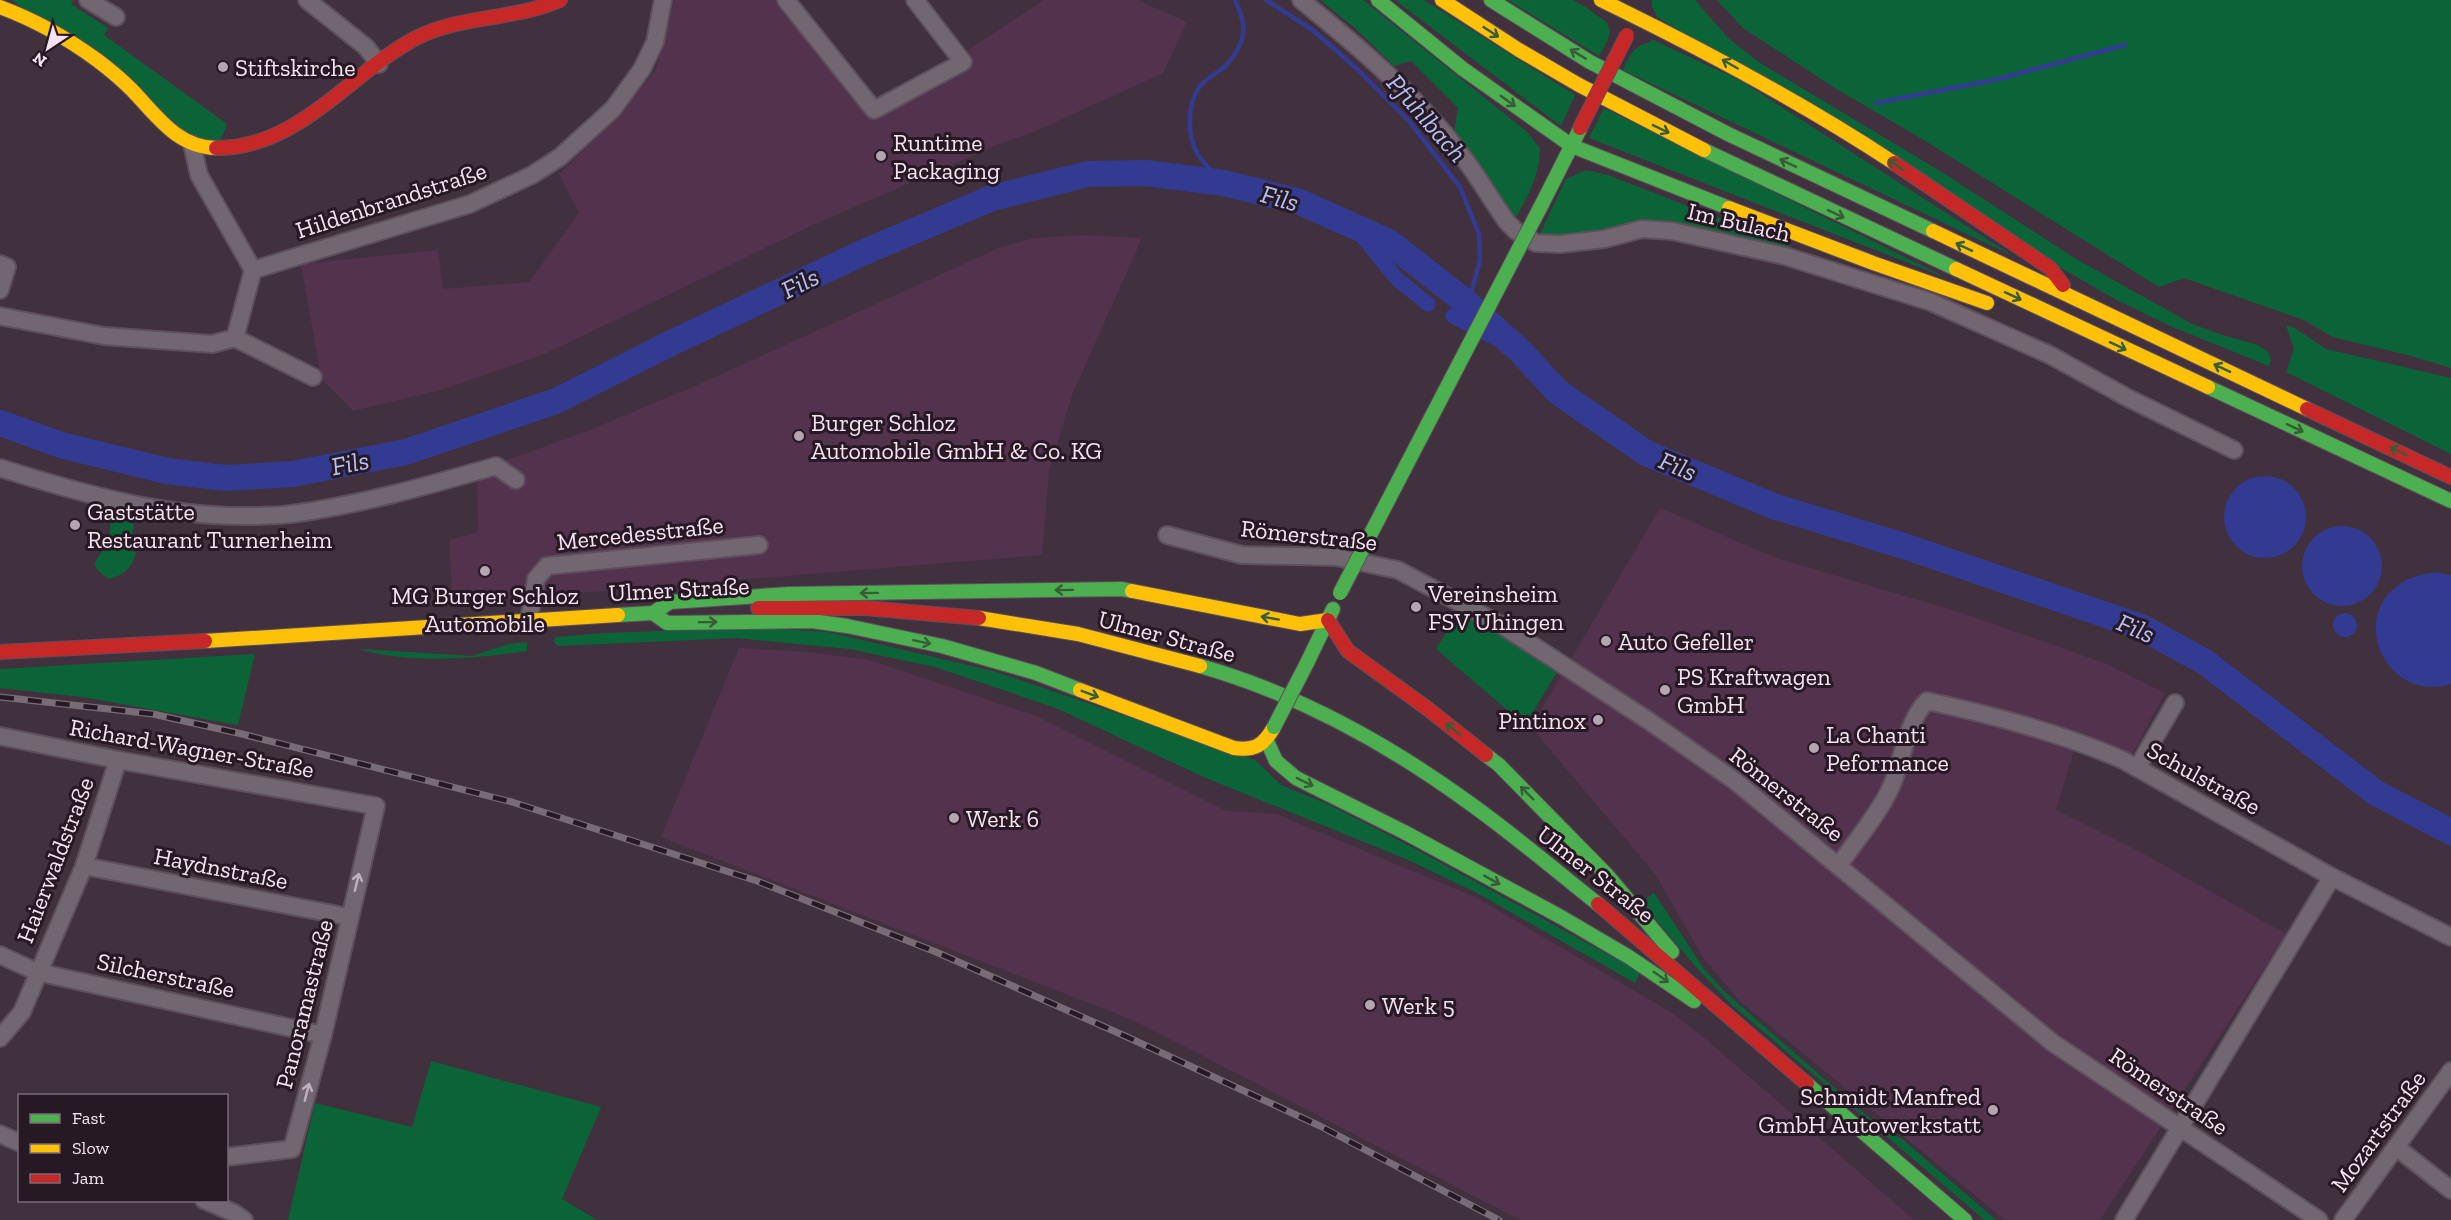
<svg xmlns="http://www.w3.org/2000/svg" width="2451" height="1220" font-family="'Zilla Slab',serif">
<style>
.built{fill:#53324e}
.green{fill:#0b6438}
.water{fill:#323b91}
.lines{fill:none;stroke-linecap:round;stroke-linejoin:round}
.stream{stroke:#323b91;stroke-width:4.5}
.canal{stroke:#323b91;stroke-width:15}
.river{stroke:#323b91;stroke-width:26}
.street-casing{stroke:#5d4f5b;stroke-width:20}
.fast-casing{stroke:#5d4f5b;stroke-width:16}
.slow-casing{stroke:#5d4f5b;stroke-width:16}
.jam-casing{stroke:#5d4f5b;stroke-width:16}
.street{stroke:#726671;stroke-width:16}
.fast{stroke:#4caf50;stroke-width:14}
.slow{stroke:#ffc107;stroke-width:14}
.jam{stroke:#c62828;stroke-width:14}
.rail-casing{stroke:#786c76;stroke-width:7}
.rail{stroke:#261924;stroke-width:4.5;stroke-dasharray:14;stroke-linecap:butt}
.fast-bridge-casing{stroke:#5d4f5b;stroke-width:16;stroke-linecap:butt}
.jam-bridge-casing{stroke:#5d4f5b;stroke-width:16;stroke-linecap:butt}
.fast-bridge{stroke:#4caf50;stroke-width:14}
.jam-bridge{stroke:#c62828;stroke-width:14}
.oneway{stroke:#375c38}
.oneway2{stroke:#c1b0be}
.poi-dot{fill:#b7a4b3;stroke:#261924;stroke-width:2}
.labels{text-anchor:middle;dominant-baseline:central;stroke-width:6;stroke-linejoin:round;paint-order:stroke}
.poi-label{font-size:24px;fill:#f6e2f2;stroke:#261924;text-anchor:start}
.street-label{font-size:24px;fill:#f6e2f2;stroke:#261924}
.water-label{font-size:26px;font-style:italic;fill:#b3c1f2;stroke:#261924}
</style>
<rect width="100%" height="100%" fill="#41313f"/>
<g class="built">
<path d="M674,0h102l89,109 91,-51 88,-58h93l50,22 -24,51 -125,57 -41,15 -184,80 -266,128 -106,37 -88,21 -32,-33 -20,-114 137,-14 5,39 86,-7 50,-69 -20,-39 56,-55 41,-49z"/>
<path d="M1082,235l60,3 -70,157 -23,76 -7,84 -523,43 -66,8 -4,-66 29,-8 -1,-61 108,-39 117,-49 297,-135 35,-10z"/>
<path d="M1660,508l116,50 186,55 145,51 58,29 -35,65 -51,-24 -23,76 79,39 151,85 -186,286h-95l-265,-219 -36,-42 -49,-85 -124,-147z"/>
<path d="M739,648l69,4 62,8 169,57 188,94 49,3 201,84 195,115 36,28 206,179h-394l-387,-200 -472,-183z"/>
</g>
<g class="green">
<path d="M12,0h61l-2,4 37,24 -4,7 123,89 -10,25 -25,-5z"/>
<path d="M1320,0h43l163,131 14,17c0,27 -12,48 -25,71l-9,-10 -29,-48 -23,-29 4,-24 -47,-47 -17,5 -39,-38z"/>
<path d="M1395,0h29l151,95 -14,31z"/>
<path d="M1508,0h65l11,6 22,16 4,8 -2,10 -9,16z"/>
<path d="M1652,0h43l33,38 32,25 185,111 131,85 116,65 30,11 36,10 10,7 3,8 -2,6 -99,-40 -55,-27 -61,-35 -397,-247 -5,-11z"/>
<path d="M1717,0h734v368l-40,-12 -78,-19 -29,-17 -120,-42 -25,9 -240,-150 -81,-47 -95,-62z"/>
<path d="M1651,39l90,42 272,175 -390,-186c6,-14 11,-25 28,-28z"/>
<path d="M1604,108l343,170 -358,-140z"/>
<path d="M1586,170l22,5 182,71 -2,8 -117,-29 -133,13 28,-59z"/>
<path d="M2286,325l7,2 33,22 125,29v76l-165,-82 8,-23z"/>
<path d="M111,515l23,1 -3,35 5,1c-4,16 -11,23 -27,27 -28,-18 -6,-20 0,-39 2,-8 1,-17 2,-25z"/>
<path d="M1461,610l28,14 68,48 -32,53 -89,-76z"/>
<path d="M756,628l72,4 165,39 262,89 26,25 44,18 83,42 232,127 -5,11 -158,-90 -73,-35 -198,-80 -150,-70 -121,-41 -85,-18 -114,-11 -178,8 -5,-5 3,-4 47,-4z"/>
<path d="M527,642v9c-56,8 -111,13 -166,-1v-1l111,7 37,-12z"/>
<path d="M255,654l-17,71 -155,-28 -83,-9v-19z"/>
<path d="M1654,893l50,76 23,25 134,117 24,19 17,9 94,81h-12l-3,-3 -249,-212 -35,-37 -56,-66z"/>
<path d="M431,1061l170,46 -39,92 35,21h-309l27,-117 97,24z"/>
</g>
<g class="water">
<circle cx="2265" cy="517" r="41"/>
<circle cx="2342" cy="566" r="40"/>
<path d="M2435,572l16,3v109c-76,23 -115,-99 -16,-112z"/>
<circle cx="2345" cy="625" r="12"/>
</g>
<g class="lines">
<g class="stream">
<path d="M1266,0l48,31 43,38 52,52 51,66 19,47 1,26 -12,44"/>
<path d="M1876,103l118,-23 131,-35"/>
<path d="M1224,183c-8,-9 -21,-19 -27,-30 -10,-19 -10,-49 3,-67 7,-9 21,-14 28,-23 19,-21 19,-39 7,-63"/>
</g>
<g class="canal">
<path d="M1354,226l43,53 31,25"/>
<path d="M1453,316l64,33"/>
</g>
<path class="river" d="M0,423l61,22 106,26 59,7 67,-4 113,-22 150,-51 113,-57 193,-91 130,-55 96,-24 58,-1 78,10 76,19 89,40 79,62 52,47 38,41 88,61 127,53 134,41 234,80 64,35 171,131 75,39"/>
<g class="street-casing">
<g id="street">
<path d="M88,0l28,17"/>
<path d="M307,0l59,47 13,17"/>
<path d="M786,0l88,110 89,-48 -48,-62"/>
<path d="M1301,0c58,47 117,97 162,157 16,21 29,44 44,65l9,9 20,12 24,1 44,-5 38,-10 30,2 113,25 146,46 119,53 78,43 106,52"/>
<path d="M192,144l7,31 54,95"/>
<path d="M0,264l7,3 -7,23"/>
<path d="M253,270l217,-66 62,-29 28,-18 53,-48 29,-40 13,-27 8,-42"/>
<path d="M0,316l104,20 108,8 23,-6 78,39"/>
<path d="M235,338l18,-68"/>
<path d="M0,468c83,26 167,50 255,48 12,-1 24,0 36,-2 69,-9 139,-29 205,-48l20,14"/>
<path d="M1167,535l75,20 94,2 62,13 105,56 146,95 86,60 318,262 266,177"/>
<path d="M529,620l7,-41 11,-13 212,-21"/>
<path d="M0,736l118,24 258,46 -53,229 -31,114 -66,8"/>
<path d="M2137,768l38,-65"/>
<path d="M1839,865c16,-23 41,-53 52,-78 11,-24 16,-67 36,-86 66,14 134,32 196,59l209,117 119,60"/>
<path d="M84,866l265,51"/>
<path d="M0,955l37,17 286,63"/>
<path d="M0,1038l22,-26 62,-146 34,-106"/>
<path d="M0,1134l20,9"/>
<path d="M2396,1147l55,43"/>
<path d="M204,1200l30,13 10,7"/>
<path d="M2124,1220l208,-343"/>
<path d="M2343,1220l108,-149"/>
</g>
</g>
<g class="fast-casing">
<g id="fast">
<path d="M1378,0l85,69 109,77 157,62"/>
<path d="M1491,0l99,62 138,72 205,97"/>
<path d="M1704,150l252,119"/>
<path d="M1542,204l38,-75"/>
<path d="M2208,387l243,114"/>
<path d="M653,613l14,10 145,-2 35,5 95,20 94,27 44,17"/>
<path d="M618,615l35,-2 17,-11 119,-8 333,-5 10,2"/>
<path d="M1307,663l26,-54"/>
<path d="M1200,666c95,27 188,78 268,136 45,32 87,68 130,102"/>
<path d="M1267,741l9,20 20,17 110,55 155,84 68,40 65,44"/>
<path d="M1486,755l13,10 108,110 65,77"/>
<path d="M1807,1084l158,136"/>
</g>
</g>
<g class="slow-casing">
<g id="slow">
<path d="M1442,0l77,50 60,35 125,65"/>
<path d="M1601,0c101,49 199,101 293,163"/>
<path d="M0,7c35,13 67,31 97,53 12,9 24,19 35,30 25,26 45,57 84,58"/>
<path d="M1729,208l144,55 114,40"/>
<path d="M1933,231l374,178"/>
<path d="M1956,269l252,118"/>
<path d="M1132,591l168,33 28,-4"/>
<path d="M979,618l99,16 122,32"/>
<path d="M205,641l413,-26"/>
<path d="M1080,690l154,58c21,3 30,-3 40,-21"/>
</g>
</g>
<g class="jam-casing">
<g id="jam">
<path d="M216,148c83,1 135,-77 202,-111 44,-22 97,-17 142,-37"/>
<path d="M1894,163l156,105 13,17"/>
<path d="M2307,409l144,68"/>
<path d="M758,608h107l114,10"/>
<path d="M1328,620l20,31 80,58 58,46"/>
<path d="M0,652l205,-11"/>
<path d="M1598,904l209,180"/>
</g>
</g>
<use href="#street" class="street"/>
<use href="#fast" class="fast"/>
<use href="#slow" class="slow"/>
<use href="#jam" class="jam"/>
<g class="rail-casing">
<path id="rail" d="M0,697l153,17 89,20 270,68 245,79 179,71 189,84 195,90 179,94"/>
</g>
<use href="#rail" class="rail"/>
<g class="fast-bridge-casing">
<g id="fast-bridge">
<path d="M1340,593l202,-389"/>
<path d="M1274,727l33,-64"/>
</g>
</g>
<g class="jam-bridge-casing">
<path id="jam-bridge" d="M1580,128l47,-93"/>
</g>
<use href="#fast-bridge" class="fast-bridge"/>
<use href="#jam-bridge" class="jam-bridge"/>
</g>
<defs><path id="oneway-shaft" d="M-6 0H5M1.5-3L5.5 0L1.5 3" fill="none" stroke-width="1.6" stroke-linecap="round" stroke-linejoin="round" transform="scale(1.5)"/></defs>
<g class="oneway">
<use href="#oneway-shaft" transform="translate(1491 32) rotate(33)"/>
<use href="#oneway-shaft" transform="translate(1578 54) rotate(-149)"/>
<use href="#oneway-shaft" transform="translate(1730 64) rotate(-150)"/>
<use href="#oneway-shaft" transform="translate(1508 101) rotate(36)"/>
<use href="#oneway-shaft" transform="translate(1661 129) rotate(26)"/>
<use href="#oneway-shaft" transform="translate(1788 163) rotate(-154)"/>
<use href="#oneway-shaft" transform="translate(1896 165) rotate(-146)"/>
<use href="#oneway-shaft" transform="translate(1836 214) rotate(25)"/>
<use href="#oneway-shaft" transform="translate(1964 247) rotate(-155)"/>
<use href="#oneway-shaft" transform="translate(2013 296) rotate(25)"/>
<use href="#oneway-shaft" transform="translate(2118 346) rotate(25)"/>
<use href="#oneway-shaft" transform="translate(2222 368) rotate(-155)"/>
<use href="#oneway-shaft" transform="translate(2295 428) rotate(25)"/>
<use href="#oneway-shaft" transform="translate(2398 451) rotate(-154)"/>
<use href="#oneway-shaft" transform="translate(1064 590) rotate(179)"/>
<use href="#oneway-shaft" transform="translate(869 593) rotate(179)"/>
<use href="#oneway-shaft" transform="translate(1270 618) rotate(-170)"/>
<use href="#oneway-shaft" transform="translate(708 622) rotate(-1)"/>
<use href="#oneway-shaft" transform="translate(922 642) rotate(12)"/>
<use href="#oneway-shaft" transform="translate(1090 694) rotate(21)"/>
<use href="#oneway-shaft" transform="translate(1453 729) rotate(-141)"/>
<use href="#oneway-shaft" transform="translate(1305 782) rotate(26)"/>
<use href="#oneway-shaft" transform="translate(1527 793) rotate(-135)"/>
<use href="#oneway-shaft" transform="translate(1492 880) rotate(29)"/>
<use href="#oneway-shaft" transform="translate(1661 977) rotate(35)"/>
</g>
<g class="oneway2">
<use href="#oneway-shaft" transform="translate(357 882) rotate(-76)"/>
<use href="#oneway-shaft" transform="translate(307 1092) rotate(-75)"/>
</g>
<g class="poi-dot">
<circle cx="223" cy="67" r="6"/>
<circle cx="881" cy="156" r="6"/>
<circle cx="799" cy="436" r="6"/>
<circle cx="75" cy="525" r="6"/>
<circle cx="485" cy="571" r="6"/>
<circle cx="1416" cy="607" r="6"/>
<circle cx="1606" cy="641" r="6"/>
<circle cx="1665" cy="690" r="6"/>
<circle cx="1598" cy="720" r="6"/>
<circle cx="1814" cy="748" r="6"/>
<circle cx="954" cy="818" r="6"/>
<circle cx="1370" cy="1005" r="6"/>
<circle cx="1993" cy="1110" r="6"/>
</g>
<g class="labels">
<g class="poi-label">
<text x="235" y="67">Stiftskirche</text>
<text x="893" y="142">Runtime<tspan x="893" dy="28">Packaging</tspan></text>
<text x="811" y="422">Burger Schloz<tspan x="811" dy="28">Automobile GmbH &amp; Co. KG</tspan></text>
<text x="87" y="511">Gaststätte<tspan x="87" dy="28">Restaurant Turnerheim</tspan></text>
<text x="1428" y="593">Vereinsheim<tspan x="1428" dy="28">FSV Uhingen</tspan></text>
<text x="485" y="595" text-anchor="middle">MG Burger Schloz<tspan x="485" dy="28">Automobile</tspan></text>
<text x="1618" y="641">Auto Gefeller</text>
<text x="1677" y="676">PS Kraftwagen<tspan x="1677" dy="28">GmbH</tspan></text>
<text x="1586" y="720" text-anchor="end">Pintinox</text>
<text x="1826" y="734">La Chanti<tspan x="1826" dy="28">Peformance</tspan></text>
<text x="966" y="818">Werk 6</text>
<text x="1382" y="1005">Werk 5</text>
<text x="1981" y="1096" text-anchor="end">Schmidt Manfred<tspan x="1981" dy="28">GmbH Autowerkstatt</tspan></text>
</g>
<g class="street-label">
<text transform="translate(391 200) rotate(-18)">Hildenbrandstraße</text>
<text transform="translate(1739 222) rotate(13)">Im Bulach</text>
<text transform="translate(640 533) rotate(-6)">Mercedesstraße</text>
<text transform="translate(1309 535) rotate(6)">Römerstraße</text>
<text transform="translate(679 589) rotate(-3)">Ulmer Straße</text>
<text transform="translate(1167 636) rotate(15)">Ulmer Straße</text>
<text transform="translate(192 748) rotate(10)">Richard-Wagner-Straße</text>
<text transform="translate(2204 778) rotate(29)">Schulstraße</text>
<text transform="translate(1787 794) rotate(38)">Römerstraße</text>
<text transform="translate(55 860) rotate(-69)">Haierwaldstraße</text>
<text transform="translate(221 868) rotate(11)">Haydnstraße</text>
<text transform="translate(1596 874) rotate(38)">Ulmer Straße</text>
<text transform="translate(166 975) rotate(12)">Silcherstraße</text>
<text transform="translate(304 1004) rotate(-76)">Panoramastraße</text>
<text transform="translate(2169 1091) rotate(34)">Römerstraße</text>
<text transform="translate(2378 1131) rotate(-54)">Mozartstraße</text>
</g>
<g class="water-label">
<text transform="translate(1427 118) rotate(49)">Pfuhlbach</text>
<text transform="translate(1280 198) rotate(16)">Fils</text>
<text transform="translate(800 283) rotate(-26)">Fils</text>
<text transform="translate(350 463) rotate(-11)">Fils</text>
<text transform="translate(1678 466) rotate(23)">Fils</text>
<text transform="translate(2136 628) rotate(23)">Fils</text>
</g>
</g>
<rect x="18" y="1094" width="210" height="108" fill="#261924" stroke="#796976" stroke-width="1.5"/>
<rect x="30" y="1114" width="30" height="9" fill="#4caf50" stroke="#796976" stroke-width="1.5"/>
<text x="72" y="1124" font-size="18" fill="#f6e2f2">Fast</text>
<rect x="30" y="1144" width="30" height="9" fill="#ffc107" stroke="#796976" stroke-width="1.5"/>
<text x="72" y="1154" font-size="18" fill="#f6e2f2">Slow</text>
<rect x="30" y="1174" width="30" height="9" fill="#c62828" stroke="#796976" stroke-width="1.5"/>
<text x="72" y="1184" font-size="18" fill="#f6e2f2">Jam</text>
<g transform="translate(48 48) rotate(216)" stroke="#261924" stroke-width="4.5" paint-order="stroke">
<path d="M0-4.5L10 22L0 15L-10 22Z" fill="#f6e2f2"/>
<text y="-9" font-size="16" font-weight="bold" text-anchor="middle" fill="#f6e2f2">N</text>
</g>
</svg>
